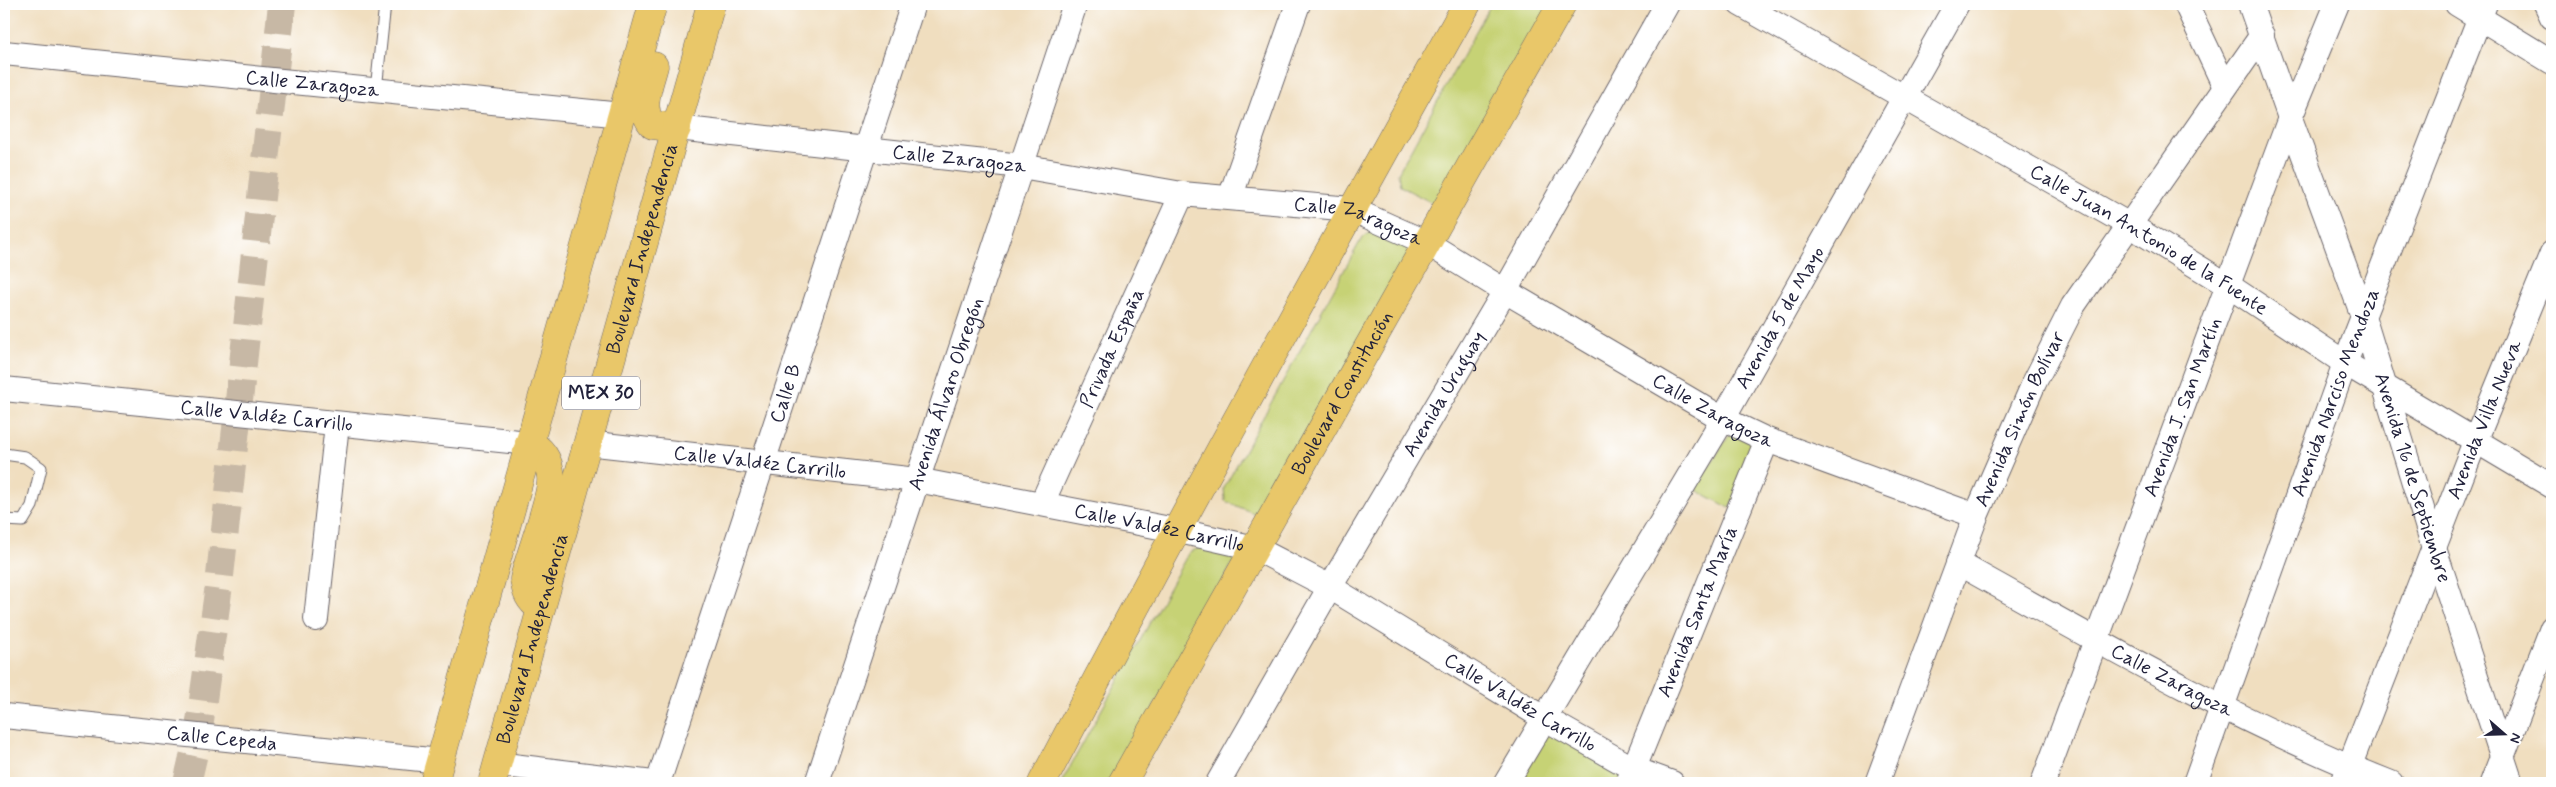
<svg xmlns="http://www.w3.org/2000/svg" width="2556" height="787" font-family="Mynerve,sans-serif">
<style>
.green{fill:#c6d274;stroke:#747a58}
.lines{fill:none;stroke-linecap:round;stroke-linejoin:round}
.secondary-tunnel{stroke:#c7b8a5;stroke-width:28;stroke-dasharray:28 14;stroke-linecap:butt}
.lane-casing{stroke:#6a6469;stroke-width:13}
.street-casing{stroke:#6a6469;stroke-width:26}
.primary-casing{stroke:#6a6469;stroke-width:29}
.lane{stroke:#fff;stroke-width:11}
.street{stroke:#fff;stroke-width:24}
.primary{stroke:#e9c769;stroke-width:28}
.labels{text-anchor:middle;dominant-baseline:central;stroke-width:5;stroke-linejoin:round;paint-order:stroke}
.shield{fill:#fff;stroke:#646476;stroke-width:1}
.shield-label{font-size:19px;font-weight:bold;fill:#22223b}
.street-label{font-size:20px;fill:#22223b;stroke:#fff}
</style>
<rect width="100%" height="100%" fill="#fff"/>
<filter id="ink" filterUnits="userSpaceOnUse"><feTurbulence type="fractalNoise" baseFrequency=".02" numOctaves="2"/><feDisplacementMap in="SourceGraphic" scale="10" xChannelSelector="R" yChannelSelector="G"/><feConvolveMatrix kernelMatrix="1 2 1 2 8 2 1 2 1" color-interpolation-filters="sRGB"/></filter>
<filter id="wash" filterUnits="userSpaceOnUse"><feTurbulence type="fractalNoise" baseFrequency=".0096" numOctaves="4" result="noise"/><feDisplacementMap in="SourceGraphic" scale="20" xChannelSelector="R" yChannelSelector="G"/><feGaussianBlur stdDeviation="1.12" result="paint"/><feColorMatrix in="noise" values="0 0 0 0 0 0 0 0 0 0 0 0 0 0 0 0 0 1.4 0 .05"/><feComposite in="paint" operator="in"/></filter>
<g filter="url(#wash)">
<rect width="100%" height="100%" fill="#f0debf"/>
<g class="green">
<path d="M1491,4h63l-120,200 -34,-18 -2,-13z"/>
<path d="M1374,230l33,16 2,15 -151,254 -33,-14 -1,-13 138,-250z"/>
<path d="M1734,428l22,13 -26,67 -36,-19z"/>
<path d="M1202,547l34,10 -124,226h-51l128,-231z"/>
<path d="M1544,720l89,49 -5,14h-120z"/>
</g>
</g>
<g filter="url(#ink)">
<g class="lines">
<path class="secondary-tunnel" d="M187,783l11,-47 21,-151 63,-581"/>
<g class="lane-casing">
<g id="lane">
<path d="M376,90l9,-86"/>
<path d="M4,454l21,3 16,11 -9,38 -9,15 -19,-1"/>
</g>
</g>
<g class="street-casing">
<g id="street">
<path id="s1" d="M1740,4l391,222 98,60 116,77 207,123"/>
<path d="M2186,4l39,83"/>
<path id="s2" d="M2250,4l40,114 73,198 71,232 77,235"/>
<path d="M2457,4l95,58"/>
<path d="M2546,4l6,13"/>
<path id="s3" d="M4,53l618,62"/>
<path id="s4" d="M677,128l344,38 161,28 169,15 76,34 78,48 218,128 44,21 209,76"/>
<path d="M1230,198l68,-194"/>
<path id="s5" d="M4,389l525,54"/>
<path id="s6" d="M587,443l330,37 258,50 80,18 75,39 214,131 90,51 38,14"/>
<path id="s7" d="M1042,503l140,-309"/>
<path id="s8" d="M1958,563c141,79 282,161 433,220"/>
<path d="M316,619l21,-195"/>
<path id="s9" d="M4,716l436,45"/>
<path d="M497,764l156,19"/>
<path id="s10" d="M658,783l255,-779"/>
<path id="s11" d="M817,783l258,-779"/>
<path id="s12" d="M1218,783l112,-196 175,-296 162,-287"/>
<path id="s13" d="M1506,783l217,-364 234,-415"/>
<path id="s14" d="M1628,783l139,-343"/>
<path id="s15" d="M1877,783l99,-267 58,-133 39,-77 189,-271"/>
<path id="s16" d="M2043,783l247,-665 47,-114"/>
<path id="s17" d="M2195,783l150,-420 140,-359"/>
<path id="s18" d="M2343,783l133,-344 76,-186"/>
<path d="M2492,783l60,-155"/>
</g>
</g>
<g class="primary-casing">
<g id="primary">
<path d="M654,66c-5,19 -16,43 -1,59l24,3"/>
<path d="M529,443c14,6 20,18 22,34 2,19 -22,79 -27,102 2,14 5,21 16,29"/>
<path d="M434,783l219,-779"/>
<path id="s19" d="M492,783l219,-779"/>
<path d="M1042,783c138,-262 280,-521 425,-779"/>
<path id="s20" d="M1122,783l440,-779"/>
</g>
</g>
<use href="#lane" class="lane"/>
<use href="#street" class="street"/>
<use href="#primary" class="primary"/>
</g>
</g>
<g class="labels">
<rect class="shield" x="562" y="376.5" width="78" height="33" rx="4"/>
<g class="shield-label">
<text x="601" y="393">MEX 30</text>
</g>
<g class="street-label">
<text stroke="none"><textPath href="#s3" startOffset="310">Calle Zaragoza</textPath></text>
<text stroke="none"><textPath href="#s4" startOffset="284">Calle Zaragoza</textPath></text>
<text stroke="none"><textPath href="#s4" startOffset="689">Calle Zaragoza</textPath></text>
<text stroke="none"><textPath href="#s1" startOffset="472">Calle Juan Antonio de la Fuente</textPath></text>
<text stroke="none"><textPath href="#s19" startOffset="555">Boulevard Independencia</textPath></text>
<text stroke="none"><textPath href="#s13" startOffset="540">Avenida 5 de Mayo</textPath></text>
<text stroke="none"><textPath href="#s7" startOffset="170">Privada España</textPath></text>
<text stroke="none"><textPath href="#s17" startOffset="415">Avenida Narciso Mendoza</textPath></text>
<text stroke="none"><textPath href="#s11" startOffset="410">Avenida Álvaro Obregón</textPath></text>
<text stroke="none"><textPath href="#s20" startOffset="448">Boulevard Constitución</textPath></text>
<text stroke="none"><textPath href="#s10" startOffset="410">Calle B</textPath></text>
<text stroke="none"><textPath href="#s12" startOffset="450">Avenida Uruguay</textPath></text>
<text stroke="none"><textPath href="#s16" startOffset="401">Avenida J. San Martín</textPath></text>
<text stroke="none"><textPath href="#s4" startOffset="1094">Calle Zaragoza</textPath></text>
<text stroke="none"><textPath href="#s5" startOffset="264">Calle Valdéz Carrillo</textPath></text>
<text stroke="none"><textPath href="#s15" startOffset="391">Avenida Simón Bolívar</textPath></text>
<text stroke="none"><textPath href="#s18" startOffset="390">Avenida Villa Nueva</textPath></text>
<text stroke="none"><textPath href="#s6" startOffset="174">Calle Valdéz Carrillo</textPath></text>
<text stroke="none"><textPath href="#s2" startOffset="501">Avenida 16 de Septiembre</textPath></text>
<text stroke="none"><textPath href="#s6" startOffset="579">Calle Valdéz Carrillo</textPath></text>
<text stroke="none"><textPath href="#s14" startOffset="185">Avenida Santa María</textPath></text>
<text stroke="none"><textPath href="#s19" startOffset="150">Boulevard Independencia</textPath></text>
<text stroke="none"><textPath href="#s8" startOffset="244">Calle Zaragoza</textPath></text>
<text stroke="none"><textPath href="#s6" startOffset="984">Calle Valdéz Carrillo</textPath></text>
<text stroke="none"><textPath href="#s9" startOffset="219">Calle Cepeda</textPath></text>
</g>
</g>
<rect width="2556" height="787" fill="none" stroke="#fff" stroke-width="20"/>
<g transform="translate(2504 734) rotate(110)" stroke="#ffffff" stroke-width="4" paint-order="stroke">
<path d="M0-4L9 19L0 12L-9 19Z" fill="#22223b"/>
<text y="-8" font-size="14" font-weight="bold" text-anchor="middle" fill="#22223b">N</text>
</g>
</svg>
